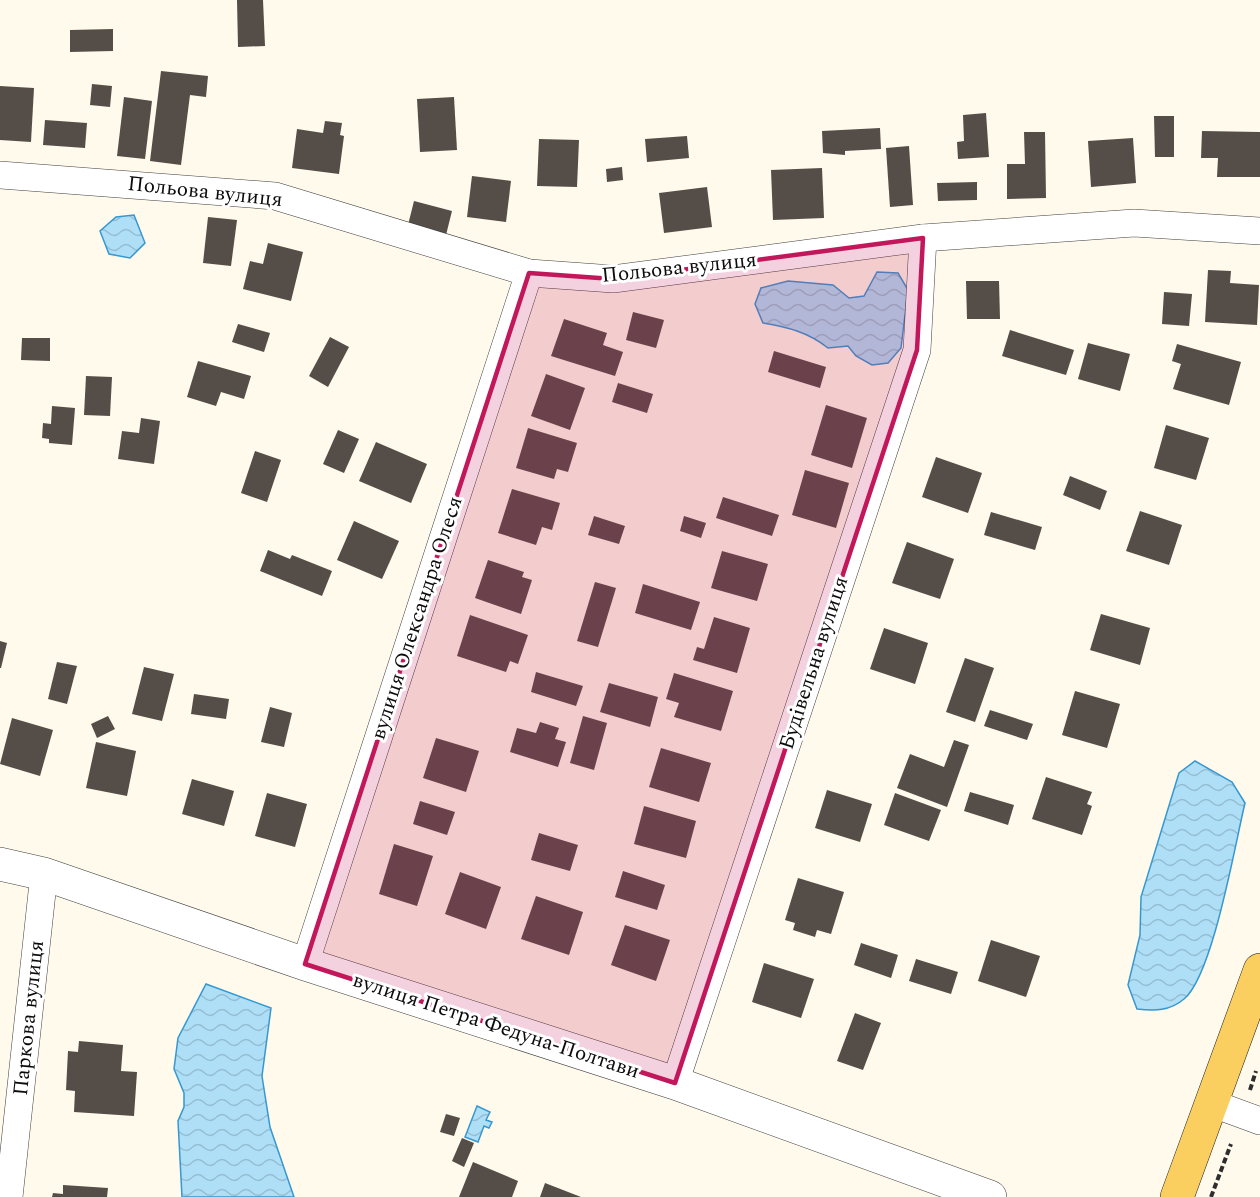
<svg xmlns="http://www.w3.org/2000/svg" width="1260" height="1197" font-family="Spectral,serif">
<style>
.water{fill:url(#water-waves);stroke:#3598d0;stroke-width:1.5}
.building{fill:#554d48}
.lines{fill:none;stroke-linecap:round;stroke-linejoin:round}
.minor-casing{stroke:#3f3f3f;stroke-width:28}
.tertiary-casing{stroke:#3f3f3f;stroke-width:34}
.primary-casing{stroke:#1d1d1d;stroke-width:34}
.path{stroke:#2e2e2e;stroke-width:4;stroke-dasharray:6 3;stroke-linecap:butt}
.minor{stroke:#fff;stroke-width:27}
.tertiary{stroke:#fff;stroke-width:33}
.primary{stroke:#fbcf5f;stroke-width:33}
.marked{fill:#c2185b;fill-opacity:0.2;stroke:#c2185b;stroke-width:4.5;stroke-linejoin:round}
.labels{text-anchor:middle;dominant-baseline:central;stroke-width:6;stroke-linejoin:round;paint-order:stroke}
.street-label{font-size:21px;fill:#0c0c0c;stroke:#fff}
</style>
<defs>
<pattern id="water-waves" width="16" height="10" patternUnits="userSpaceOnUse" patternTransform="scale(1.5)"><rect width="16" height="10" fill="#afdff7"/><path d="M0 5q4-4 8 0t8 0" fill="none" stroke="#95bed3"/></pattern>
</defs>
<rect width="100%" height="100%" fill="#fffaeb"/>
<g class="water">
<path d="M134,215l11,28 -15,15 -21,-4 -9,-23 16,-14z"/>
<path d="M877,272l21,1 10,17 -7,58 -13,15 -16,2 -16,-9 -8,-10 -20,2c-20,-16 -41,-21 -65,-25l-8,-19 6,-16 27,-7 45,4 16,13 15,-2z"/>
<path d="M1195,761l37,21 13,21c-10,41 -32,172 -61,196 -14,12 -29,12 -47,10l-9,-24 12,-50 1,-38 38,-124z"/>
<path d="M206,984l65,24 -9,68 8,51 24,70h-112l-4,-76 6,-14v-14l-10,-24 4,-31z"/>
<path d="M477,1106l13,6 -4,8 6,2 -3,6 -5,-2 -6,16 -13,-5z"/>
</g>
<g class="building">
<path d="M237,0h26l2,46 -27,1z"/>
<path d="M113,29v22l-43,1v-22z"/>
<path d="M161,71l47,5 -2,21 -16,-2 -9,70 -31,-4z"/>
<path d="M92,84l20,2 -2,21 -20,-2z"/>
<path d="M0,86l34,2 -3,54 -31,-2z"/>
<path d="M124,97l28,4 -7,58 -28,-3z"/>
<path d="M454,97l3,53 -37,2 -3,-53z"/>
<path d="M986,113l3,44 -31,2 -1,-17 7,-1 -1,-26z"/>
<path d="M1154,116h20v41h-19z"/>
<path d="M45,120l42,3 -2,25 -42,-3z"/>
<path d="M325,121l17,2 -2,12 4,1 -5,38 -47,-6 5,-39 26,4z"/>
<path d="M880,128l1,21 -36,2v4l-22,-2 -1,-22z"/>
<path d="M1202,131l58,1v45h-43l1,-19h-17z"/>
<path d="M1024,132h21l1,66 -39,1v-35h18z"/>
<path d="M687,136l2,22 -42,4 -2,-23z"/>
<path d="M1133,138l3,45 -45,4 -3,-46z"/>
<path d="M539,139l40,1 -2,47 -40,-1z"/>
<path d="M909,146l4,59 -23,2 -4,-59z"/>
<path d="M622,167l1,13 -16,2 -1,-13z"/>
<path d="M822,168l2,50 -51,2 -2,-50z"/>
<path d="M472,176l39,5 -5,41 -39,-5z"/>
<path d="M977,182v18l-39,1 -1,-18z"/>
<path d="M707,187l5,40 -48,6 -5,-40z"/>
<path d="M414,201l38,10 -6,24 -38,-10z"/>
<path d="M208,217l29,3 -6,46 -28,-3z"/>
<path d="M268,243l35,9 -12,49 -48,-12 7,-28 13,3z"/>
<path d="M1208,270l23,1 -1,12 29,2 -2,40 -52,-3z"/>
<path d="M966,281h33l1,38h-33z"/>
<path d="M1164,292l28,2 -3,32 -27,-2z"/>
<path d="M633,312l31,8 -8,28 -30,-8z"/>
<path d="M564,319l43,14 -4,12 20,7 -8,24 -64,-20z"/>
<path d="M238,324l32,9 -6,19 -32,-10z"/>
<path d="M1010,330l64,20 -8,25 -64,-19z"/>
<path d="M330,337l19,10 -21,40 -19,-11z"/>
<path d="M22,338h28v23l-29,-1z"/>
<path d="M1088,343l42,11 -10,37 -42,-12z"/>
<path d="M1177,344l64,18 -12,43 -56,-16 8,-25 -9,-3z"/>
<path d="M774,351l52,16 -6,21 -52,-16z"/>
<path d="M198,361l53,15 -7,23 -23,-7 -5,14 -29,-9z"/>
<path d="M546,374l39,14 -15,42 -39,-14z"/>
<path d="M86,376l26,1 -2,39 -26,-1z"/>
<path d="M618,383l35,11 -6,19 -35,-11z"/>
<path d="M826,405l41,13 -15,50 -41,-13z"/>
<path d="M52,406l23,2 -3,37 -23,-2v-4l-7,-1 1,-15 8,1z"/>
<path d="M141,418l19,3 -6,43 -36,-5 4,-28 17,2z"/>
<path d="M1166,425l43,13 -13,42 -42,-12z"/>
<path d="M528,428l49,15 -9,29 -11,-3 -3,10 -38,-11z"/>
<path d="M338,430l21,9 -15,34 -21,-9z"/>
<path d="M376,442l51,22 -16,39 -52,-22z"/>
<path d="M255,451l26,9 -14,42 -26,-9z"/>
<path d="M936,457l46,16 -14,40 -46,-16z"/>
<path d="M805,470l44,13 -13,45 -44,-13z"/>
<path d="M1070,476l37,15 -7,19 -37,-15z"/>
<path d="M512,489l48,14 -8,27 -10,-3 -6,18 -38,-12z"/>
<path d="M723,497l56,18 -7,21 -56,-18z"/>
<path d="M1140,511l42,14 -13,40 -43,-14z"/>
<path d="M991,512l51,15 -7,23 -51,-15z"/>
<path d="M594,516l31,10 -6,18 -31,-9z"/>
<path d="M684,516l22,7 -5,15 -21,-7z"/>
<path d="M354,521l45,20 -17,38 -45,-19z"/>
<path d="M907,542l47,17 -14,40 -48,-16z"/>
<path d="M268,550l22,9 2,-4 40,16 -10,25 -62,-25z"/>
<path d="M722,551l46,13 -11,37 -46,-13z"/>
<path d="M488,560l36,12 -2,5 10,3 -11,34 -46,-16z"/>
<path d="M595,582l21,6 -18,59 -21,-6z"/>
<path d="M643,584l57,18 -9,28 -56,-17z"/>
<path d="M1101,614l49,14 -10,37 -50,-15z"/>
<path d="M470,615l58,20 -10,29 -8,-3 -4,11 -49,-16z"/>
<path d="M714,617l36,11 -13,45 -44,-13 4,-13 7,2z"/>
<path d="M884,628l44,15 -13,41 -45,-15z"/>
<path d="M0,641l7,2 -6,25h-1z"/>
<path d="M965,658l29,10 -19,54 -29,-10z"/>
<path d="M57,662l20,4 -10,38 -19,-5z"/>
<path d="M144,667l30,7 -12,47 -30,-7z"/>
<path d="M536,672l47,14 -7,20 -45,-14z"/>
<path d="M674,673l59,18 -12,40 -47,-14 5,-14 -13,-4z"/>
<path d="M609,683l49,14 -8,30 -50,-15z"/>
<path d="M1075,691l45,13 -13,44 -45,-13z"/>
<path d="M194,694l35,5 -3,20 -35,-5z"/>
<path d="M270,707l22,6 -8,34 -23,-5z"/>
<path d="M990,710l43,14 -6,16 -43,-14z"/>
<path d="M108,716l7,13 -18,9 -6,-14z"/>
<path d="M583,716l24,7 -13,47 -24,-7z"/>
<path d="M12,718l41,12 -13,46 -40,-12z"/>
<path d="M540,722l19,6 -4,11 11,3 -8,25 -48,-15 7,-24 19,5z"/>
<path d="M436,738l43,13 -13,41 -43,-14z"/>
<path d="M954,740l15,5 -22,62 -50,-19 13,-34 34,13z"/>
<path d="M96,742l40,9 -9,45 -41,-8z"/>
<path d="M661,748l50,15 -12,39 -50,-15z"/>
<path d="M1046,777l46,15 -5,12 5,2 -10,29 -50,-16z"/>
<path d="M192,779l42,12 -10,35 -42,-12z"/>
<path d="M827,790l45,14 -12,38 -45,-14z"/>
<path d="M970,792l44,13 -6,20 -44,-14z"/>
<path d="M267,793l40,11 -12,43 -40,-11z"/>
<path d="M895,793l46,17 -12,31 -45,-16z"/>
<path d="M420,801l35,11 -8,23 -34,-11z"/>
<path d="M644,806l52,15 -10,37 -52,-14z"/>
<path d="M539,833l39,12 -8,26 -39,-11z"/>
<path d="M394,844l39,12 -16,50 -38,-12z"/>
<path d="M623,871l42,14 -8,25 -42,-13z"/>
<path d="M460,872l41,15 -15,42 -41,-15z"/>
<path d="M798,878l46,14 -13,42 -14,-4 -2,7 -22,-7 2,-7 -10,-3z"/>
<path d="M536,896l47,16 -14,43 -48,-16z"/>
<path d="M625,925l45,15 -14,41 -45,-16z"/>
<path d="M991,940l49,16 -14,41 -48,-16z"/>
<path d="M861,943l37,12 -7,23 -37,-13z"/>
<path d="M916,959l42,13 -7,22 -42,-13z"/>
<path d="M764,963l50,16 -13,39 -49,-16z"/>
<path d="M855,1013l26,10 -18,47 -26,-9z"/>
<path d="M79,1041l44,4 -2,26 16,1 -3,44 -60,-4 1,-21 -9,-1 2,-39 10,1z"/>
<path d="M446,1114l14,4 -6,18 -14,-4z"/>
<path d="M462,1138l12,5 -10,24 -12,-6z"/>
<path d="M473,1162l45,19 -6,16h-53z"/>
<path d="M545,1183l36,14h-41z"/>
<path d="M63,1185l45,3 -1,9h-55l1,-4 10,1z"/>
</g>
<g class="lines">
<g class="minor-casing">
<g id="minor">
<path d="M0,175l275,21 254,77 84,6 310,-41 211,-15 126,8"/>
<path d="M305,964l224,-691"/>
<path d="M675,1083l242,-733 6,-112"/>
<path d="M1211,1103l49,18"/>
<path d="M9,1197l35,-323"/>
</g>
</g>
<g class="tertiary-casing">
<path id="tertiary" d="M0,864l44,10 261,90 370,119 315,114"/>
</g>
<g class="primary-casing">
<path id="primary" d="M1177,1197l83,-227"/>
</g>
<g class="path">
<path d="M1250,1090l6,-19"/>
<path d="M1211,1197l20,-53"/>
</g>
<use href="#minor" class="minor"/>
<use href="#tertiary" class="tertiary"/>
<use href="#primary" class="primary"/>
</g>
<path class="marked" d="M923,238l-6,112 -242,733 -370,-119 224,-691 84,6z"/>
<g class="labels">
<g class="street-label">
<text transform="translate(205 192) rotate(6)">Польова вулиця</text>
<text transform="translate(679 268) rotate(-6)">Польова вулиця</text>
<text transform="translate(417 618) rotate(-72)">вулиця Олександра Олеся</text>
<text transform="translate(814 663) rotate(-72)">Будівельна вулиця</text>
<text transform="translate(29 1018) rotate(-84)">Паркова вулиця</text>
<text transform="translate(496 1026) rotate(18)">вулиця Петра Федуна-Полтави</text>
</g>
</g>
</svg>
